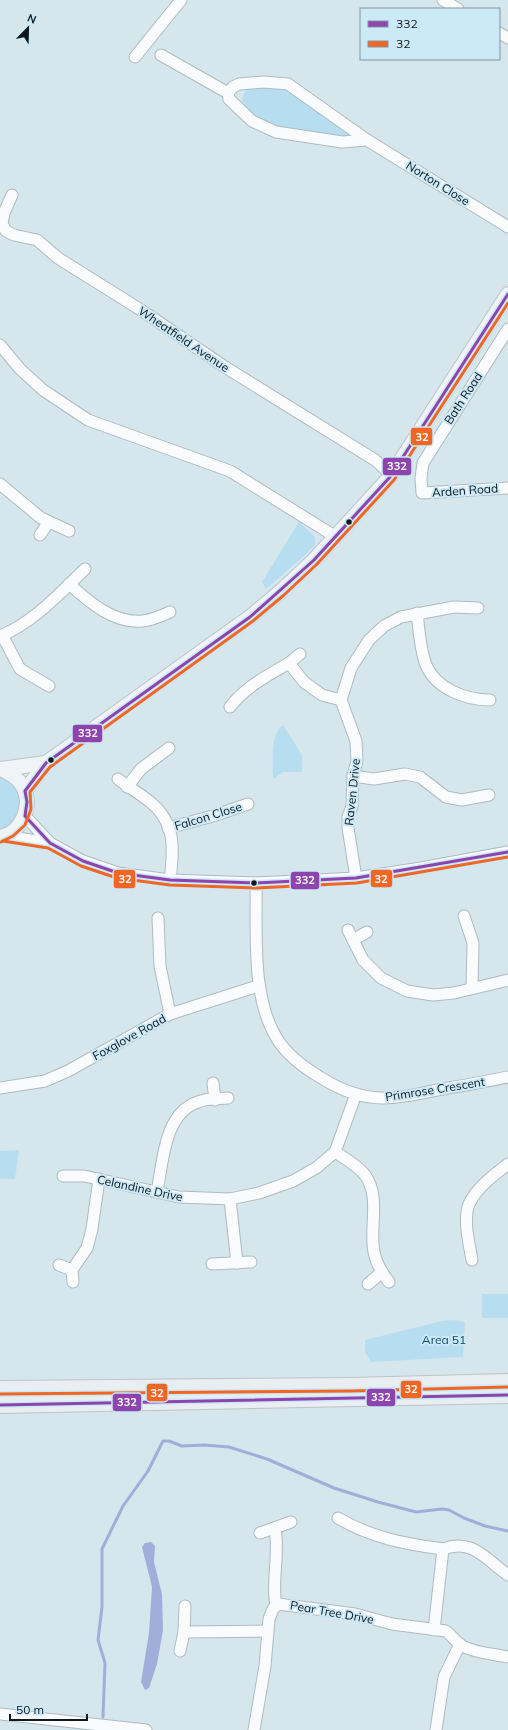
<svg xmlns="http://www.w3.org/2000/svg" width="508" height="1730" font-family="Mulish,sans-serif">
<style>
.green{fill:#b7ddf0}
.water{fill:#a2adda}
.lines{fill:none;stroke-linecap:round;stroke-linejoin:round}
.stream{stroke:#a2adda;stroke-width:3}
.minor-casing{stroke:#aebbc0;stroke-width:13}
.major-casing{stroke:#bcc4c7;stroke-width:16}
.highway-casing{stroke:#bcc4c7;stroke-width:18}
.minor{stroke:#f9fbfc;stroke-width:11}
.major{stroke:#f0f4f6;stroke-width:14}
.highway{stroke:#e9eef3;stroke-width:16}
.bus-1-casing{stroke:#cce9f7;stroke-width:6}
.bus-2-casing{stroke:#cce9f7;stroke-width:6}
.bus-1{stroke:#8e44ad;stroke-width:3}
.bus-2{stroke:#f26522;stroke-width:3}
.bus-dot{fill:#0e181d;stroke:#cce9f7;stroke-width:1.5}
.labels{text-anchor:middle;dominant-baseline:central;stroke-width:4;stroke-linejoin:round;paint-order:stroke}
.street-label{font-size:12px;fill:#0e181d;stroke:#cce9f7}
.park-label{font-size:12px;fill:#0a4962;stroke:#cce9f7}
.line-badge{stroke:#cce9f7;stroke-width:1.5}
.badge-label{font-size:11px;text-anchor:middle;font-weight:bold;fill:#fff}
</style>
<rect width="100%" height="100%" fill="#d6e6ed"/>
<g class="green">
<path d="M260,86l31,4 62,45c-24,3 -86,-5 -104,-23 -3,-3 -5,-9 -7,-13l4,-9z"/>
<path d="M299,522l16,15v8l-11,11 -38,33 -4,-7z"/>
<path d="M283,725l19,30v17h-19l-10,7c0,-15 -3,-46 10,-54z"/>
<path d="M0,777c25,8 28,46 0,52z"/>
<path d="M19,1150l-4,29h-15v-28z"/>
<rect x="482" y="1294" width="26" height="24"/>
<path d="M453,1320l12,2 -2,35 -92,5 -6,-10v-12l77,-19z"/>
</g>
<path class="water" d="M151,1542l4,4 -1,16 8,32 1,36 -6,34 -8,24 -4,2 -4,-8 8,-49 3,-46 -10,-40 3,-4z"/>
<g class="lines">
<path class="stream" d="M103,1717l2,-54 -7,-23 4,-33v-58l21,-43 25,-35 15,-30h6l13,5 22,-1 25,2 38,12 67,29 44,14 38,10 26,-3 7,1 15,8 21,8 23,5"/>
<g class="minor-casing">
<g id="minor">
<path d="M443,0l15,9"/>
<path d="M499,33l9,5"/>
<path d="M161,55l67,38 5,-6 6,-3 25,-2 24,2 79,56 141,87"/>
<path d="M135,57l46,-57"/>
<path d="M228,93l1,6 23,22 24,11 66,10 25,-2"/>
<path d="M12,195l-8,18 -2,11 4,7 8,4 23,5 21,18 83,52 84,57 150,93 11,10 4,7"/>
<path d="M508,329l-85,134 -2,15 1,15 86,-5"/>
<path d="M0,345l20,24 23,21 45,30 142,51 106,66"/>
<path d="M0,484l41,34 28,13"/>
<path d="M40,535l8,-12"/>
<path d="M69,584c20,18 45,40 74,37 9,-1 18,-5 27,-9"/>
<path d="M417,613c2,16 3,37 9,52 10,24 40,35 64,35"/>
<path d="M2,635l18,34 29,17"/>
<path d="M0,636c33,-13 60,-43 85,-67"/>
<path d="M289,663l11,-9"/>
<path d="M230,707c15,-20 37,-31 59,-44l15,19 18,13 19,5"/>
<path d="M353,776l21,3 31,-5 15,3 26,20 16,3 27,-5"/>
<path d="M118,779c10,8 21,14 31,22 27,21 25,48 21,79"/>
<path d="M127,787l14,-18 28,-21"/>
<path d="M25,816l25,27 33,18 35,12 52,7 86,3 100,-5 65,-10 87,-16"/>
<path d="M168,828l45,-12 35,-12"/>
<path d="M4,836l46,7"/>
<path d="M356,878l-8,-50v-11l4,-11 1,-30 4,-15 -1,-20 -15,-41 10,-32 18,-28 15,-14 17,-9 53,-10 24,1"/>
<path d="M256,883c1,48 -5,112 20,154 10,18 30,32 47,42 18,11 38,19 60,19 18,0 36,-4 54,-8 23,-4 47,-8 71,-13"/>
<path d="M464,916l9,27 -1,45"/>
<path d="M158,918l2,48 10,48"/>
<path d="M348,930l15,30 18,18 26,13 26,4 21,-2 54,-13"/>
<path d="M353,940l14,-8"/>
<path d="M213,1083l2,17"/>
<path d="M0,1088l45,-7 23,-10 102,-57 88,-28"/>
<path d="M335,1152c11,7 22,13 30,23 16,22 4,53 9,77 2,11 8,21 15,30"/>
<path d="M63,1176h21l95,21 51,2 29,-6 34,-12 23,-13 19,-16 21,-58"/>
<path d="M157,1192c6,-30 7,-79 41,-90 9,-4 21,-3 30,-4"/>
<path d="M230,1199l7,64"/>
<path d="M472,1260c-3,-17 -9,-40 -3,-56 8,-17 25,-29 39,-40"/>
<path d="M212,1264l39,-2"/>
<path d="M59,1265l13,5"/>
<path d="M73,1282l-1,-12 15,-22 5,-19 7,-50"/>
<path d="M368,1284l14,-12"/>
<path d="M338,1518c34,20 67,26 105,31l-9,81"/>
<path d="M275,1529c5,26 -4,51 1,77"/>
<path d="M260,1533l31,-11"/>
<path d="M443,1549c30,-11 42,10 65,26"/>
<path d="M184,1632l84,-1"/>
<path d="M180,1651l4,-19 1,-26"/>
<path d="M0,1714l146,16"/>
<path d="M254,1730l11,-64 4,-47 4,-10 5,-5 77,10 37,10 54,7c6,5 10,11 16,15 13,7 32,8 46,11"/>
<path d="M436,1730l8,-53 16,-33"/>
</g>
</g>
<g class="major-casing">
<g id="major">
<path d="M1,769l45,-6"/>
<path d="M25,791l21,-28 204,-146 31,-26 33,-31 76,-83 118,-183"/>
<path d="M0,837c22,-4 34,-33 22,-52 -4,-7 -11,-11 -19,-15"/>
</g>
</g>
<g class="highway-casing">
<g id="highway">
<path d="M0,1389l351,-3 157,-4"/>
<path d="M0,1405l508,-10"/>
</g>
</g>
<use href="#minor" class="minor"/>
<use href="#major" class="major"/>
<use href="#highway" class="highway"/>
<g class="bus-1-casing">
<g id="bus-1">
<path d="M508,294l-118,183 -76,83 -64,57 -204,146 -21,28 2,11 -2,14 25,27 33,18 35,12 52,7 86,3 100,-5 152,-26"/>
<path d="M0,1405l508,-10"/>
</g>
</g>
<g class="bus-2-casing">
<g id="bus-2">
<path d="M3,841l45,7 33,18 36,12 53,7 86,3 101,-5 151,-26"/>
<path d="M1,842l12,-6 12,-11 6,-16 -1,-17 20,-25 203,-146 31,-26 33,-31 77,-84 114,-177"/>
<path d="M0,1394l351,-3 157,-4"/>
</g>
</g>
<use href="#bus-1" class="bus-1"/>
<use href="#bus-2" class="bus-2"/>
</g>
<g class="bus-dot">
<circle cx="349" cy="522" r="3.5"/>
<circle cx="51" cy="760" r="3.5"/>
<circle cx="254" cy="883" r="3.5"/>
</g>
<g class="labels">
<g class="street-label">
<text transform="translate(438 183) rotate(32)">Norton Close</text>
<text transform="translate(184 339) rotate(34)">Wheatfield Avenue</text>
<text transform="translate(463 398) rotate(-57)">Bath Road</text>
<text transform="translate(465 490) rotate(-4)">Arden Road</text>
<text transform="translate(352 792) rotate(-84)">Raven Drive</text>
<text transform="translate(208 816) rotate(-17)">Falcon Close</text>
<text transform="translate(129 1037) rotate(-29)">Foxglove Road</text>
<text transform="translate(435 1089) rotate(-9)">Primrose Crescent</text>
<text transform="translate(140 1188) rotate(12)">Celandine Drive</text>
<text transform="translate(332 1612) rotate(10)">Pear Tree Drive</text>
</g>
<g class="park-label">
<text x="444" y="1339">Area 51</text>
</g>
</g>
<g class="line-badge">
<rect x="410" y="427" width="23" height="19" rx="4" fill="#f26522"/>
<rect x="382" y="457" width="30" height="19" rx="4" fill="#8e44ad"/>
<rect x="72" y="724" width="31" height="19" rx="4" fill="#8e44ad"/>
<rect x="370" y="869" width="23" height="19" rx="4" fill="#f26522"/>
<rect x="113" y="869" width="23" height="20" rx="4" fill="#f26522"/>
<rect x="290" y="871" width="30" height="19" rx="4" fill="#8e44ad"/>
<rect x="400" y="1380" width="22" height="19" rx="4" fill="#f26522"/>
<rect x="146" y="1383" width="22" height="19" rx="4" fill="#f26522"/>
<rect x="366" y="1388" width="30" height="19" rx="4" fill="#8e44ad"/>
<rect x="112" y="1393" width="30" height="19" rx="4" fill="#8e44ad"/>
</g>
<g class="badge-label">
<text x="422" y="441">32</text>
<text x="397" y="470">332</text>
<text x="88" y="737">332</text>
<text x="381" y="883">32</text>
<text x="125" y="883">32</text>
<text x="305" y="884">332</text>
<text x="411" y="1393">32</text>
<text x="157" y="1397">32</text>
<text x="381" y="1401">332</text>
<text x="127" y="1406">332</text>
</g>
<rect x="360" y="8" width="140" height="52" fill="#cce9f7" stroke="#8095a0"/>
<rect x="368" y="21" width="20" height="6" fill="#8e44ad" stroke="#8095a0"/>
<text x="396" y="28" font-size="12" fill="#0e181d">332</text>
<rect x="368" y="41" width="20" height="6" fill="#f26522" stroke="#8095a0"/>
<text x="396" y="48" font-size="12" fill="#0e181d">32</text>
<g transform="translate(28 28) rotate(23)" stroke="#cce9f7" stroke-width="3" paint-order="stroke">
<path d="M0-3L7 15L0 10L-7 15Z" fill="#0e181d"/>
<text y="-6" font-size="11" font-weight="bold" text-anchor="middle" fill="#0e181d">N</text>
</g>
<path d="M10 1714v6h77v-6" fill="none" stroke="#0e181d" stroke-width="2"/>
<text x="16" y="1714" font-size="12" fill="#0e181d" stroke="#cce9f7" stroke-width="3" paint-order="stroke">50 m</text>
</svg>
